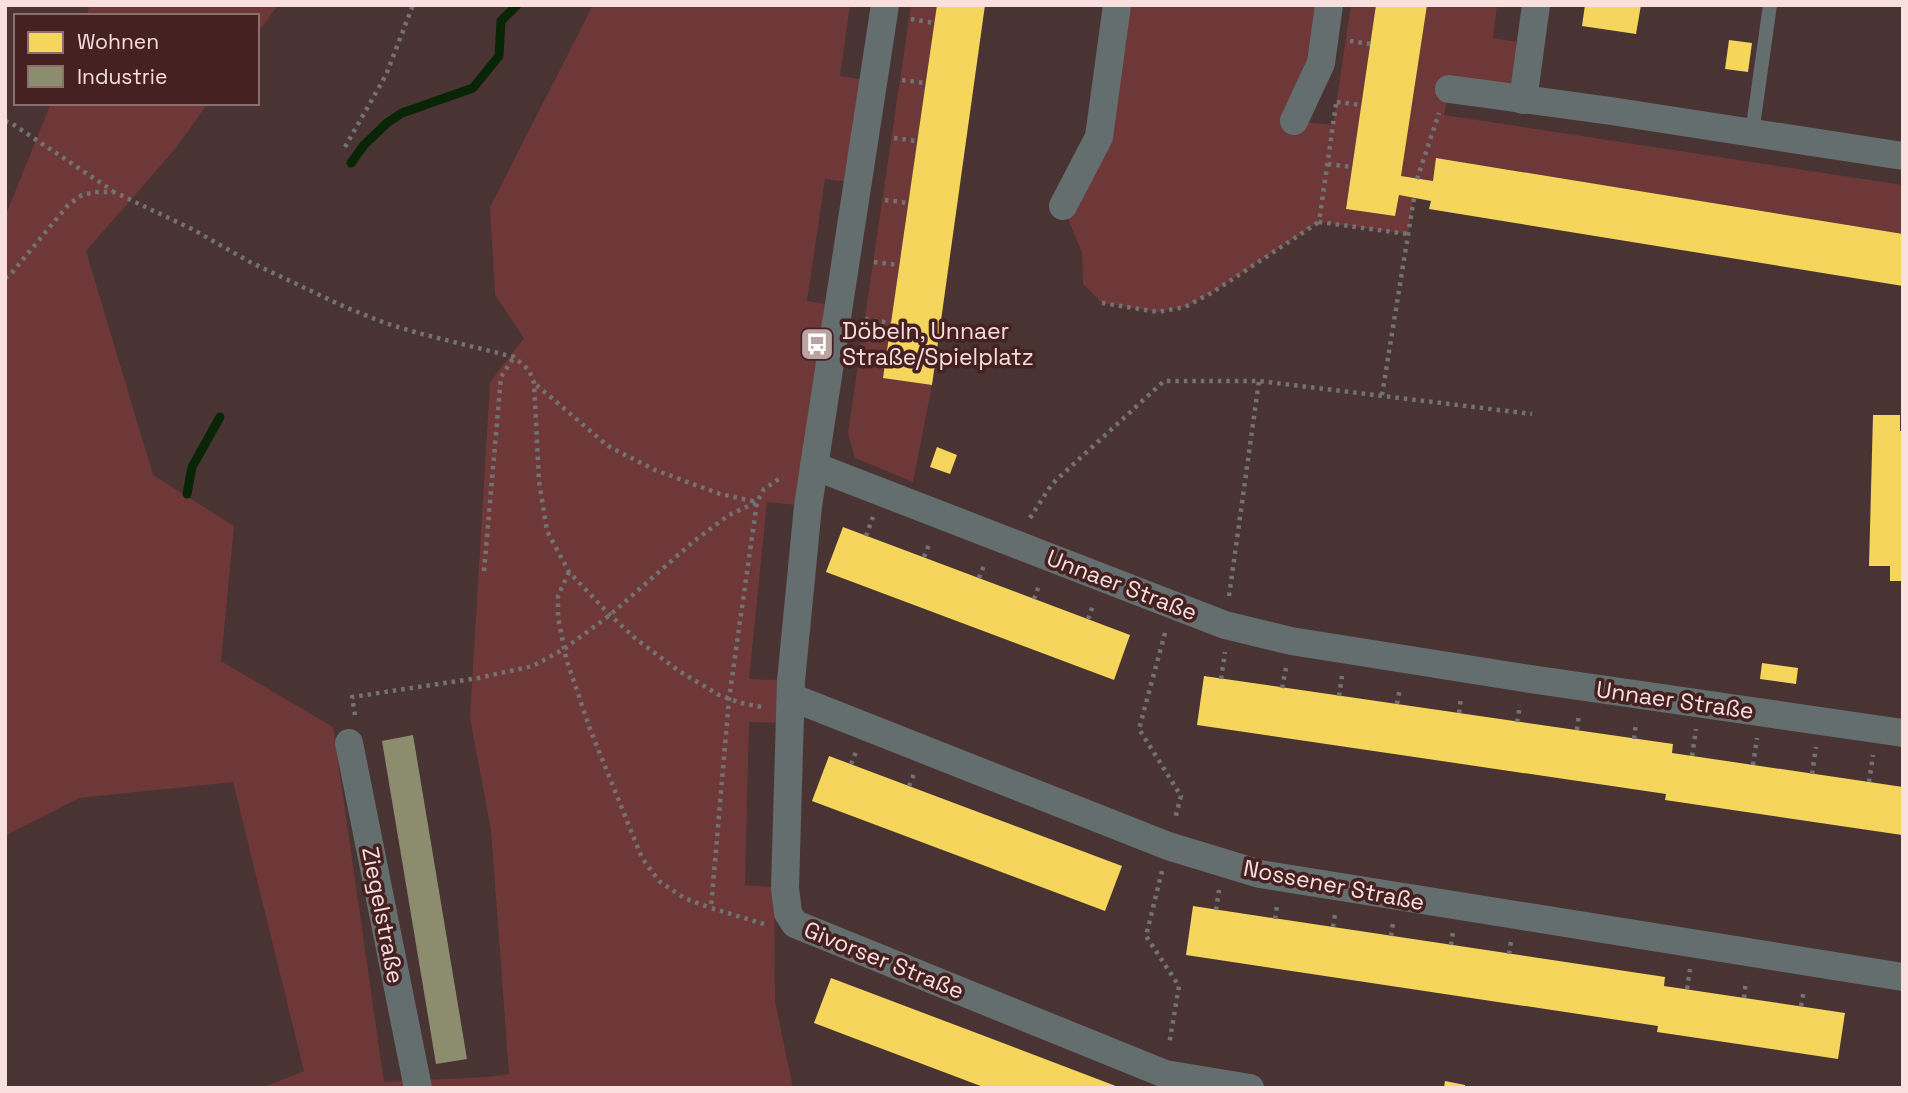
<svg xmlns="http://www.w3.org/2000/svg" width="1908" height="1093" font-family="'Space Grotesk',sans-serif">
<style>
.green{fill:#6f3838}
.homes{fill:#f6d55c}
.industry{fill:#8c8c6e}
.lines{fill:none;stroke-linecap:round;stroke-linejoin:round}
.stream{stroke:#082605;stroke-width:9}
.path{stroke:#737273;stroke-width:4.5;stroke-dasharray:3.5 5;stroke-linecap:butt}
.service{stroke:#656e6e;stroke-width:14}
.minor{stroke:#656e6e;stroke-width:28}
.labels{text-anchor:middle;dominant-baseline:central;stroke-width:7;stroke-linejoin:round;paint-order:stroke}
.poi-label{font-size:23px;fill:#f9dfde;stroke:#462121;text-anchor:start}
.street-label{font-size:23px;fill:#f9dfde;stroke:#462121}
</style>
<rect width="100%" height="100%" fill="#493333"/>
<g class="green">
<path d="M90,5h188l-21,29v-18h-171z"/>
<path d="M593,5h257l-10,71 25,4 -15,102 -25,-3 -18,122 25,4 -35,200 -30,-3 -18,177 34,1 -2,43 -32,-1 -4,163 29,2 1,114 18,87h-531l42,-17 -71,-289 -154,16 -74,38v-619l46,-114h157l-32,45 -90,103 67,224 81,51 -13,135 112,66 51,355 103,-5 22,-3 -18,-244 -21,-112 20,-336 34,-44 -29,-43 -5,-88z"/>
<path d="M911,5h26l-54,372 49,8 -19,97 -58,-24 -7,-25z"/>
<path d="M1117,5h212l-34,116 38,4 18,-120h25l-30,204 49,7 4,-21 15,3 -6,36 -89,-12 -106,70 -28,15 -27,5 -56,-9 -19,-19 -1,-31 -19,-47 36,-69z"/>
<path d="M1427,5h70l-4,33 38,6 -8,56 -74,-11 -5,26 459,70v49l-466,-76 -4,23 -32,-5z"/>
</g>
<g class="homes">
<path d="M937,5h48l-53,380 -49,-7z"/>
<path d="M1376,5h51l-26,171 32,5 3,-23 467,76v52l-474,-77 2,-8 -32,-6 -4,21 -49,-7z"/>
<path d="M1585,5h56l-5,29 -54,-8z"/>
<path d="M1729,40l23,3 -4,29 -23,-3z"/>
<path d="M1873,415h27v16h3v150h-13v-15h-21z"/>
<path d="M937,447l20,8 -7,19 -20,-7z"/>
<path d="M843,527l287,108 -16,45 -288,-108z"/>
<path d="M1762,663l36,5 -2,16 -36,-5z"/>
<path d="M1204,676l469,68 -1,9 231,34 -1,48 -237,-35 1,-6 -469,-69z"/>
<path d="M829,756l293,110 -17,45 -293,-110z"/>
<path d="M1193,906l472,71 -1,9 181,27 -7,46 -181,-27 1,-6 -472,-71z"/>
<path d="M831,978l172,65 118,45h-135l-114,-43 -58,-22z"/>
<path d="M1445,1081l20,4v3h-21z"/>
</g>
<path class="industry" d="M413,735l54,324 -31,5 -54,-323z"/>
<g class="lines">
<g class="stream">
<path d="M351,163l13,-18 23,-22 15,-10 71,-25 26,-32 2,-35 16,-16"/>
<path d="M187,494l5,-27 28,-50"/>
</g>
<g class="path">
<path d="M911,19l23,4"/>
<path d="M1350,41l20,3"/>
<path d="M902,80l23,3"/>
<path d="M1337,102l24,3"/>
<path d="M1336,104l-17,118 89,12"/>
<path d="M5,121l6,2 102,68"/>
<path d="M894,138l23,3"/>
<path d="M345,147l41,-72 27,-70"/>
<path d="M1328,164l24,3"/>
<path d="M1417,179l22,-66"/>
<path d="M885,200l23,3"/>
<path d="M874,262l25,3"/>
<path d="M5,278l5,-3 58,-70 14,-10 13,-3h19l78,37 58,33 95,45 40,16 33,10 96,24 15,13 5,13 5,98 8,50 22,41 41,43 26,24 43,32 40,24 22,8 21,4"/>
<path d="M1102,303l56,9 27,-5 28,-15 106,-70"/>
<path d="M865,319l26,4"/>
<path d="M1382,395l32,-197"/>
<path d="M1030,518l22,-34 112,-103h95l273,33"/>
<path d="M866,536l7,-19"/>
<path d="M924,557l6,-15"/>
<path d="M484,571l17,-194 13,-20"/>
<path d="M569,572l-11,24v21l8,41 24,71 52,129 17,23 25,17 27,10"/>
<path d="M979,578l6,-15"/>
<path d="M1229,596l30,-215"/>
<path d="M1034,599l6,-16"/>
<path d="M1088,619l6,-16"/>
<path d="M1165,633l-26,96 42,67 -6,23"/>
<path d="M1221,679l4,-27"/>
<path d="M1282,688l4,-20"/>
<path d="M1339,696l3,-20"/>
<path d="M1397,704l3,-16"/>
<path d="M1459,713l2,-16"/>
<path d="M355,715l-3,-18 126,-19 55,-12 31,-17 46,-34 84,-74 35,-26 28,-13 -37,-8 -65,-24 -47,-24 -74,-63"/>
<path d="M1517,722l3,-17"/>
<path d="M1577,730l2,-16"/>
<path d="M1634,739l2,-17"/>
<path d="M1692,756l4,-27"/>
<path d="M851,764l5,-12"/>
<path d="M1753,765l4,-27"/>
<path d="M1812,774l4,-27"/>
<path d="M1869,782l4,-27"/>
<path d="M909,786l5,-12"/>
<path d="M1162,871l-16,65 33,50 -10,59"/>
<path d="M1216,910l3,-20"/>
<path d="M1275,919l2,-13"/>
<path d="M764,924l-53,-16 18,-209 28,-197 7,-13 19,-13"/>
<path d="M1333,927l2,-13"/>
<path d="M1391,936l2,-13"/>
<path d="M1451,945l2,-13"/>
<path d="M1509,954l2,-13"/>
<path d="M1687,989l3,-20"/>
<path d="M1744,998l2,-17"/>
<path d="M1801,1006l3,-16"/>
</g>
<path class="service" d="M1752,133l18,-128"/>
<g class="minor">
<path d="M885,5l-77,501 -17,175 -6,207 3,25 7,11 370,150 85,14"/>
<path d="M1449,89l162,22 292,45"/>
<path d="M1523,100l13,-95"/>
<path d="M1294,121l27,-58 8,-58"/>
<path d="M1063,206l36,-69 18,-132"/>
<path d="M814,466l359,139 52,20 66,16 233,37 379,55"/>
<path d="M791,697l377,149 92,28 643,103"/>
<path d="M349,743l69,345"/>
</g>
</g>
<defs>
<g id="bus-square" transform="scale(1.75)"><rect x="-9" y="-9" width="18" height="18" rx="4" fill="#bba3a2" stroke="#462121"/><path d="M-5-6H5V4H4V6H2V4H-2V6H-4V4H-5ZM-3.5-4V0h7V-4ZM-3.5 1.2v1.5H-2V1.2ZM2 1.2v1.5H3.5V1.2Z" fill="#fff"/></g>
</defs>
<g fill-rule="evenodd">
<use href="#bus-square" x="817" y="344"/>
</g>
<g class="labels">
<g class="poi-label">
<text x="842" y="331">Döbeln, Unnaer<tspan x="842" dy="26">Straße/Spielplatz</tspan></text>
</g>
<g class="street-label">
<text transform="translate(1122 585) rotate(21)">Unnaer Straße</text>
<text transform="translate(1675 700) rotate(8)">Unnaer Straße</text>
<text transform="translate(1334 885) rotate(11)">Nossener Straße</text>
<text transform="translate(383 915) rotate(79)">Ziegelstraße</text>
<text transform="translate(884 960) rotate(22)">Givorser Straße</text>
</g>
</g>
<rect width="1908" height="1093" fill="none" stroke="#f9dfde" stroke-width="14"/>
<rect x="14" y="14" width="245" height="91" fill="#462121" stroke="#8e6d6d" stroke-width="2"/>
<rect x="28" y="32" width="35" height="21" fill="#f6d55c" stroke="#8e6d6d" stroke-width="2"/>
<text x="77" y="49" font-size="21" fill="#f9dfde">Wohnen</text>
<rect x="28" y="66" width="35" height="21" fill="#8c8c6e" stroke="#8e6d6d" stroke-width="2"/>
<text x="77" y="84" font-size="21" fill="#f9dfde">Industrie</text>
</svg>
